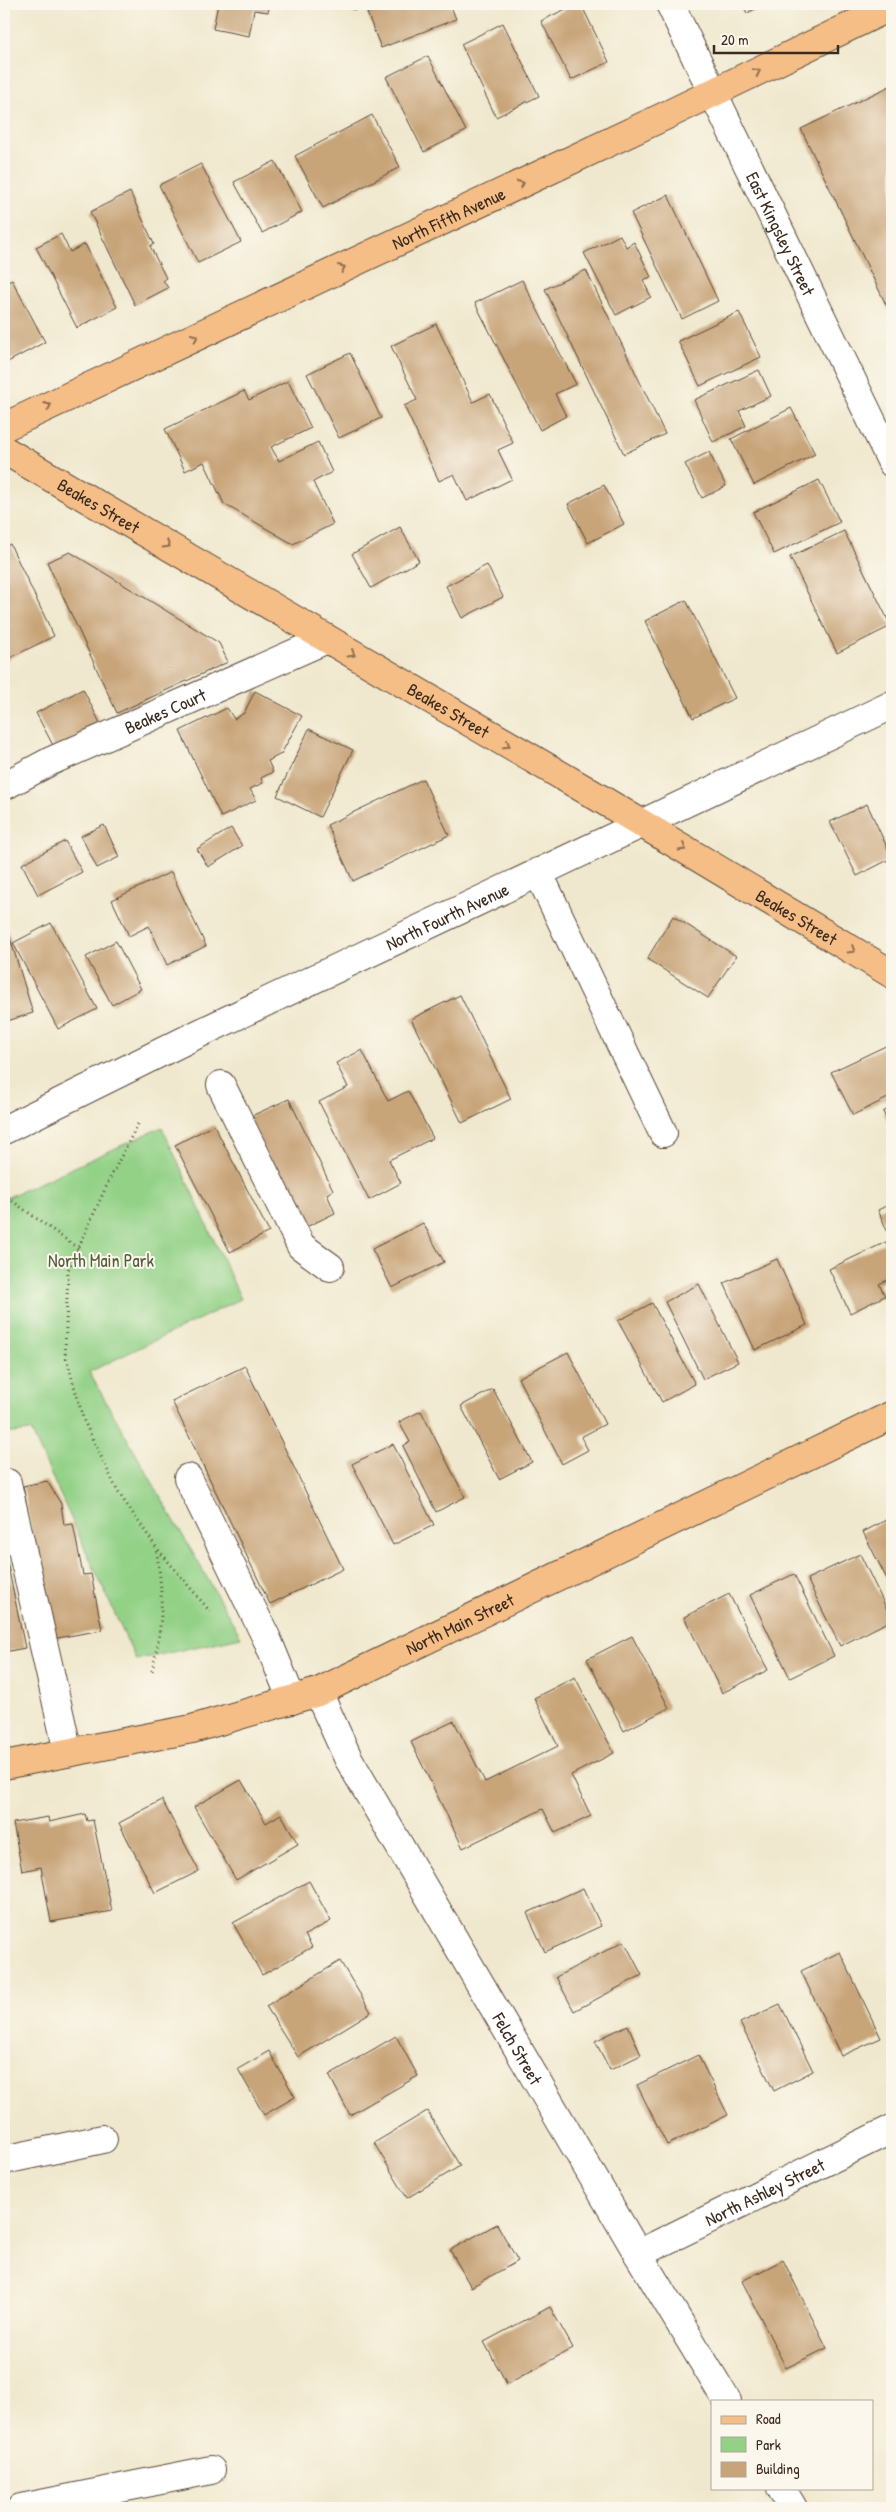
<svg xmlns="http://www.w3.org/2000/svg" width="896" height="2512" font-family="'Patrick Hand',sans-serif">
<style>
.green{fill:#93d187;stroke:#677e52}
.building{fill:#c8a479}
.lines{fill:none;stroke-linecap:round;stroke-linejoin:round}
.minor-casing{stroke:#564638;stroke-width:30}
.major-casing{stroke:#564638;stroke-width:30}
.path{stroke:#564638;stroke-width:3;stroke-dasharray:1 4;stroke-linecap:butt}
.minor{stroke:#fff;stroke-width:28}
.major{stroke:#f6be87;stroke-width:28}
.oneway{stroke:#8f6d4d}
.labels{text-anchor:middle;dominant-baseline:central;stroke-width:4;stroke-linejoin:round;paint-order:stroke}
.street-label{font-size:18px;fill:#3b2a1e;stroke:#fbf7ec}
.park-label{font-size:18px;fill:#555c3e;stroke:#fbf7ec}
</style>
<rect width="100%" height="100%" fill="#fbf7ec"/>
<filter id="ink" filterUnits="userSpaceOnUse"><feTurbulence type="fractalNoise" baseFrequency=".02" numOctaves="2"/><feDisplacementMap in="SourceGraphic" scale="10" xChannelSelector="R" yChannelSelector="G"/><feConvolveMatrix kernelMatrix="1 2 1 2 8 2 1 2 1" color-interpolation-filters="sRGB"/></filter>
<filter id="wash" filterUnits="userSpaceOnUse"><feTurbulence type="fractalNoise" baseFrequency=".0096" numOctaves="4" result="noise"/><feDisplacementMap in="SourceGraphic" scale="20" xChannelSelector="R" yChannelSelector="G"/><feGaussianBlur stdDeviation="1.12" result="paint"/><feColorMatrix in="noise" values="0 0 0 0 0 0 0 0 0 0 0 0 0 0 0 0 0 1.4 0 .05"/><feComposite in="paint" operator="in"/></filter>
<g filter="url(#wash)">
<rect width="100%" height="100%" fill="#f0e8ce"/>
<path class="green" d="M162,1127l79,172 -152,73 152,265 -105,23 -105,-229 -27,3v-235z"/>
<g id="blocks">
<g class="building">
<path d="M218,4h52l-2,8 -14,-2 -5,26 -36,-7z"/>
<path d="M330,4h26l-1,6z"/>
<path d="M392,4h58l6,15 -75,29 -14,-35z"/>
<path d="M576,4h5l28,58 -38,18 -30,-59z"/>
<path d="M742,4h24l-19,9z"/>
<path d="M503,23l36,73 -43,21 -35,-73z"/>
<path d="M428,56l38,75 -42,21 -38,-75z"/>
<path d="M892,85v232l-91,-188z"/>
<path d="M372,115l28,52 -77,41 -28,-52z"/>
<path d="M275,161l27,51 -40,21 -28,-51z"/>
<path d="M201,164l40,78 -43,21 -39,-78z"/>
<path d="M130,192l24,52 -4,2 16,32 -3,2 5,8 -33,17 -45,-93z"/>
<path d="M668,195l50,106 -36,18 -51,-106z"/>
<path d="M61,234l9,18 15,-8 32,63 -40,21 -41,-81z"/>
<path d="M620,235l6,12 8,-5 17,35 -8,3 8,17 -35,18 -32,-62z"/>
<path d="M586,270l79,164 -41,20 -79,-165z"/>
<path d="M12,280l33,62 -41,22v-80z"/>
<path d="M522,280l54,104 -21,10 11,22 -26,14 -65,-127z"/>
<path d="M739,312l22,45 -61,29 -22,-45z"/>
<path d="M436,324l37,78 17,-8 23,49 -15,7 14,29 -45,22 -13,-27 -15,7 -35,-75 13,-6 -26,-54z"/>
<path d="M350,353l31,65 -42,20 -32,-64z"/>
<path d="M759,370l12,26 -32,15 7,15 -33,16 -19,-42z"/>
<path d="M288,381l23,47 -40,19 8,14 39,-19 14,30 -19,10 20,42 -40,20 -69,-40 -20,-42 -19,9 -20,-42 79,-38 5,9z"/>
<path d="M791,408l24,46 -61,31 -23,-46z"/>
<path d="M709,452l17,34 -24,12 -17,-34z"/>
<path d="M819,480l21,42 -66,32 -21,-42z"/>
<path d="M604,485l20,39 -36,19 -20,-39z"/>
<path d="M400,527l19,34 -48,27 -19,-34z"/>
<path d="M844,531l47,95 -54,27 -47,-96z"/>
<path d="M10,544l44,92 -50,25v-114z"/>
<path d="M70,552l149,91 9,19 -111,51 -70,-151z"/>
<path d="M487,565l16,32 -41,21 -16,-32z"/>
<path d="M686,600l49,98 -42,20 -48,-97z"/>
<path d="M83,689l18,36 -46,24 -19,-36z"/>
<path d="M255,691l47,25 -21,38 -13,7 5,11 -12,6 2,5 -13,6 6,11 -35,17 -41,-86 47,-23 7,11 10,-6z"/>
<path d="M309,729l44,21 -33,67 -43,-21z"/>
<path d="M423,779l26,56 -96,46 -26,-56z"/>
<path d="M867,804l25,54 -35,18 -27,-54z"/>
<path d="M104,825l15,32 -22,11 -16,-32z"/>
<path d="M231,828l11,18 -34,21 -11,-18z"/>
<path d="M65,841l17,31 -44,23 -16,-31z"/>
<path d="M171,872l35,74 -39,19 -18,-39 -20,10 -17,-36z"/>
<path d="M673,916l63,40 -28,42 -61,-39z"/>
<path d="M51,923l46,86 -39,20 -45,-86z"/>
<path d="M4,925h2l27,88 -29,9z"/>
<path d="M116,941l25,48 -29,16 -26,-48z"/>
<path d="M460,995l51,104 -49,24 -51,-104z"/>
<path d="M892,1043v53l-39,19 -22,-43z"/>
<path d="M362,1050l26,51 20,-10 25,47 -44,22 12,23 -32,17 -50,-98 29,-15 -12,-24z"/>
<path d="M289,1099l44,91 -6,4 8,19 -33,16 -53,-112z"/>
<path d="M892,1107v22l-9,-17z"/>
<path d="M214,1125l55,107 -39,20 -55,-107z"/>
<path d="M892,1203v39l-14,-32z"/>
<path d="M423,1223l21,39 -52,26 -20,-39z"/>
<path d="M886,1242l6,14v22l-13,6 6,12 -35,17 -21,-44z"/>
<path d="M777,1259l30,66 -52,25 -31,-67z"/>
<path d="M699,1284l39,78 -35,17 -38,-77z"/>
<path d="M652,1303l43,81 -33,18 -44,-81z"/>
<path d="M568,1352l37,72 -24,13 7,13 -26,14 -44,-86z"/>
<path d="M245,1366l98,203 -73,35 -98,-203z"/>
<path d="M493,1389l39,73 -33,17 -38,-73z"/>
<path d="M421,1411l44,86 -29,15 -33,-66 7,-4 -11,-20z"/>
<path d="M393,1444l41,81 -41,20 -41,-81z"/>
<path d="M47,1481l14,23 3,21 9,-1 10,51 8,-1 11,56 -50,9 -29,-153z"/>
<path d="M892,1517v72l-29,-57z"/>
<path d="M860,1554l32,66 -52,26 -33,-67z"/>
<path d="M7,1561l18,87 -21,4v-90z"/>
<path d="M794,1574l40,82 -44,22 -40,-83z"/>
<path d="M729,1594l39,76 -46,23 -38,-76z"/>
<path d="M632,1636l37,72 -45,23 -37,-72z"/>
<path d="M575,1677l39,76 -43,22 20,41 -36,17 -12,-24 -80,39 -52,-106 43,-21 31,61 73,-36 -24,-48z"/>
<path d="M241,1780l25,43 15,-9 17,30 -62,36 -42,-73z"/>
<path d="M162,1800l37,71 -44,22 -36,-70z"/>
<path d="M85,1814l2,7 6,-1 19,91 -61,11 -10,-55 -19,4 -9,-48 35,-6 1,5z"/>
<path d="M309,1881l22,40 -26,14 7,12 -50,28 -29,-52z"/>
<path d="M583,1888l18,38 -56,26 -18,-39z"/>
<path d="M4,1895l4,17 -4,1z"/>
<path d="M624,1941l18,34 -68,36 -18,-34z"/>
<path d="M840,1952l41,86 -40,18 -40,-85z"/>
<path d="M340,1961l31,51 -73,45 -32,-51z"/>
<path d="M780,2004l33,67 -39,20 -34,-68z"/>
<path d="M628,2025l13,30 -31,15 -15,-29z"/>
<path d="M396,2036l22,40 -68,39 -21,-40z"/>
<path d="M269,2051l26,46 -31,18 -26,-46z"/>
<path d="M698,2055l30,60 -61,30 -30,-60z"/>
<path d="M427,2111l33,55 -53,32 -33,-55z"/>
<path d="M497,2224l21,37 -47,26 -21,-37z"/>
<path d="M783,2260l44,88 -41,20 -44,-87z"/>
<path d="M550,2307l23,41 -66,36 -23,-42z"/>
</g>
</g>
</g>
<g filter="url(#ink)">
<use href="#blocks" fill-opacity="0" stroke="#564638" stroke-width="1"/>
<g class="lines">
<g class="minor-casing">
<g id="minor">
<path id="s1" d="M670,4l222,459"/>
<path id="s2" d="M4,786l47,-25 276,-122"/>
<path d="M538,872l125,261"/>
<path d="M221,1085l80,161 29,21"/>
<path id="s3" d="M4,1130l192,-95 696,-330"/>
<path d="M188,1478l79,161 25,61"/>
<path d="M4,1484l3,-1 61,269"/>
<path id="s4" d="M318,1692l30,66 290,496 89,147"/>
<path d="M4,2160l99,-21"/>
<path id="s5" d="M638,2254l254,-125"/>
<path d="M781,2488l12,20"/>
<path d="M21,2508l190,-38"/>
</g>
</g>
<g class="major-casing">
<g id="major">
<path id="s6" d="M4,427l663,-312 225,-109"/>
<path id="s7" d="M4,450l587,343 301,181"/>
<path id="s8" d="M4,1765l188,-36 126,-37 574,-277"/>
</g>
</g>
<g class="path">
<path d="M138,1124l-26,50 -44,96 -3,83 19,68 34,71 38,55 57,68"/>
<path d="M4,1195l75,54"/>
<path d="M152,1671c11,-47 12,-74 4,-123"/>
</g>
<use href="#minor" class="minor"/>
<use href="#major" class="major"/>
</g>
<defs><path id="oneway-chevron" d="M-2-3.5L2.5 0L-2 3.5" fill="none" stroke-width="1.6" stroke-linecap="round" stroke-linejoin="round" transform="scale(1.25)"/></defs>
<g class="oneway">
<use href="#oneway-chevron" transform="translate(757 72) rotate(-26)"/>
<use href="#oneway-chevron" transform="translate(521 184) rotate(-25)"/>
<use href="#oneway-chevron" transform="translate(342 268) rotate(-25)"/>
<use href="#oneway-chevron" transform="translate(195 337) rotate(-25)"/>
<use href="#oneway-chevron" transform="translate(48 406) rotate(-25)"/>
<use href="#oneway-chevron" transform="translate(167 545) rotate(30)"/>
<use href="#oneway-chevron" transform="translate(352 654) rotate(30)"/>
<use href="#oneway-chevron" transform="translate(507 745) rotate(30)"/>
<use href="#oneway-chevron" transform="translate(683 848) rotate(31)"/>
<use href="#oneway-chevron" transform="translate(852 950) rotate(31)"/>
</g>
</g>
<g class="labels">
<g class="street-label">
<text stroke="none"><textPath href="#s6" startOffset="491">North Fifth Avenue</textPath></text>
<text stroke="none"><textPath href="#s1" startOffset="255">East Kingsley Street</textPath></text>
<text stroke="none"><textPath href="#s7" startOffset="110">Beakes Street</textPath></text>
<text stroke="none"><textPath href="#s7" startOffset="515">Beakes Street</textPath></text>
<text stroke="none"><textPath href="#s2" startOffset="178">Beakes Court</textPath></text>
<text stroke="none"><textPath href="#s3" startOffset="492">North Fourth Avenue</textPath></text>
<text stroke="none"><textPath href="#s7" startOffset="920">Beakes Street</textPath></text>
<text stroke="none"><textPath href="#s8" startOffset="480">North Main Street</textPath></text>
<text stroke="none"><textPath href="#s4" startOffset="409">Felch Street</textPath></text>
<text stroke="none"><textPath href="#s5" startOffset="141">North Ashley Street</textPath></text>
</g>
<g class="park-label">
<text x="101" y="1260">North Main Park</text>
</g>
</g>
<rect width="896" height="2512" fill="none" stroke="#fbf7ec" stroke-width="20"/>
<rect x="711" y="2400" width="162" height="90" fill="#fbf7ec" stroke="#aea59a"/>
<rect x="721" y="2416" width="25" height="8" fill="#f6be87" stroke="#aea59a"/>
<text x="756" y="2424" font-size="15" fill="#3b2a1e">Road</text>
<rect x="721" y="2437" width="25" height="15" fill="#93d187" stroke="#aea59a"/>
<text x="756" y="2450" font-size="15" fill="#3b2a1e">Park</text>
<rect x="721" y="2462" width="25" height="15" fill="#c8a479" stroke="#aea59a"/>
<text x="756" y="2474" font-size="15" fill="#3b2a1e">Building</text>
<path d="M714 45v8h124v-8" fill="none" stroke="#3b2a1e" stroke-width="2.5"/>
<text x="721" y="45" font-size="15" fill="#3b2a1e" stroke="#fbf7ec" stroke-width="4" paint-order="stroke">20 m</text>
</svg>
